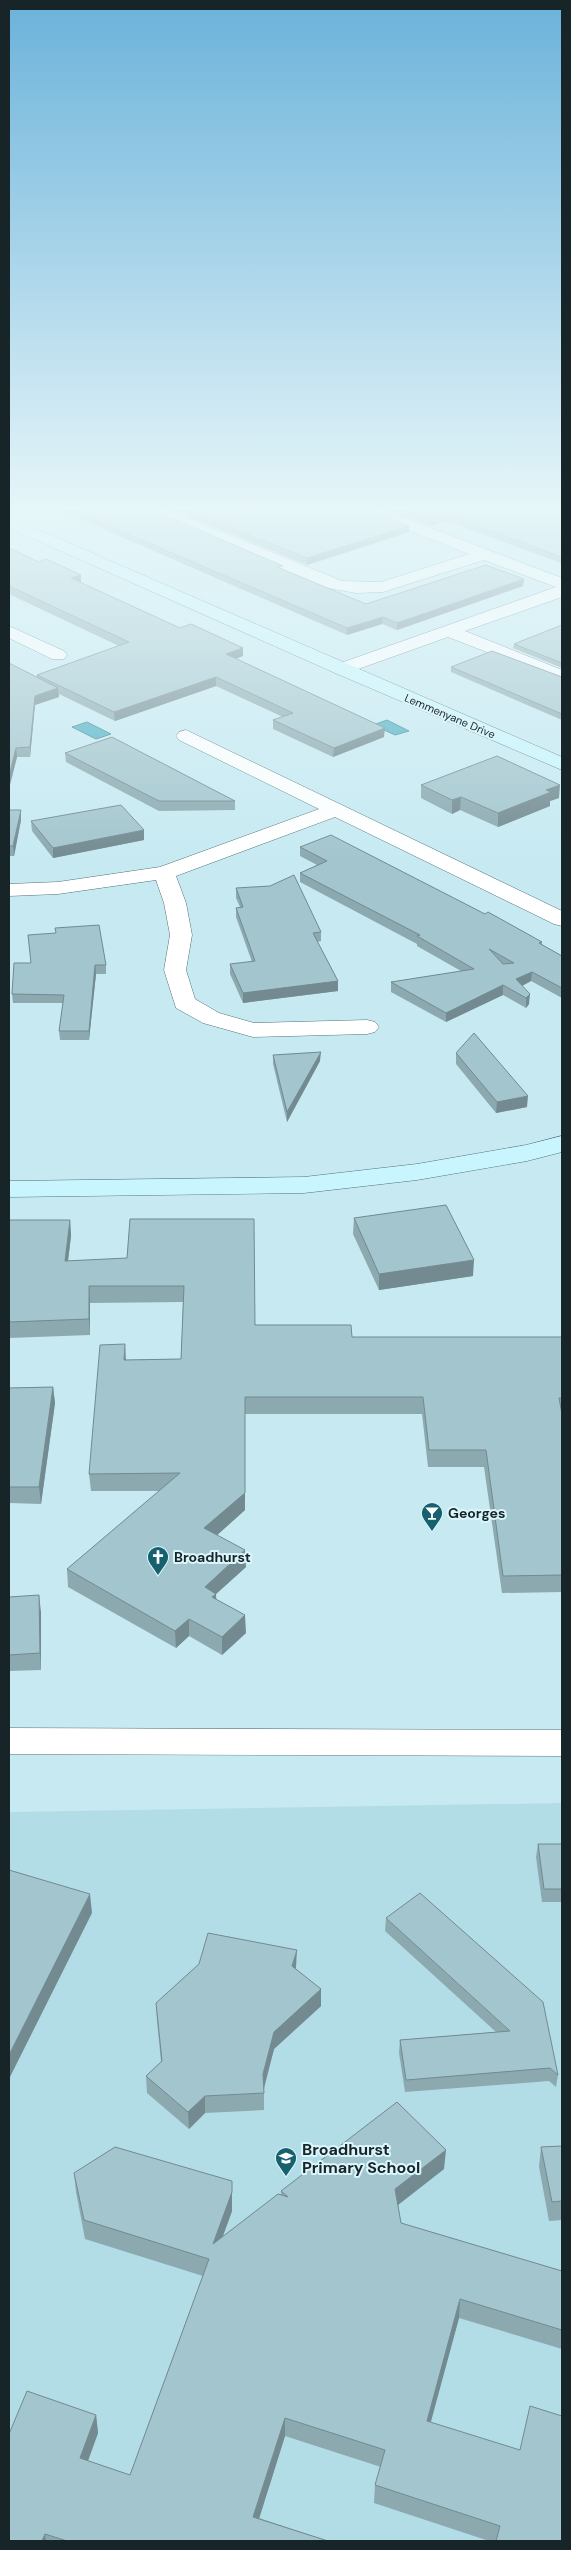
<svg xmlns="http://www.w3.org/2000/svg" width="571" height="2550" font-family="'DM Sans',sans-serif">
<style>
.built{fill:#b2dde7}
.water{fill:#50b0c4;stroke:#3f8695}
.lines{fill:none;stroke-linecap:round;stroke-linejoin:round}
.street-casing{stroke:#527279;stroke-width:1}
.secondary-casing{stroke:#527279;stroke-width:1}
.street{fill:#fff;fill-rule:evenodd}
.secondary{fill:#c9f6fe;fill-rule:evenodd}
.wall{fill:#8ca9b0}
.shaded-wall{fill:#728a90}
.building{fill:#a3c5cd;stroke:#728a90;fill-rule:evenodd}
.labels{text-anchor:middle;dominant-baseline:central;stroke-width:4;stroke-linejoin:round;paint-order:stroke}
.far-street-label{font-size:11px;fill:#182528;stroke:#daf6fc}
.poi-label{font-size:14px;font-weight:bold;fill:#182528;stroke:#daf6fc;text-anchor:start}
.near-poi-label{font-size:16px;font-weight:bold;fill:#182528;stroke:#daf6fc;text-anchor:start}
</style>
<rect width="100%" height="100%" fill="#c7eaf2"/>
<path class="built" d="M562,1803v738h-553v-729z"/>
<g class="water">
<path d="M387,720l22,11 -14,4 -22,-10z"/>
<path d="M87,722l24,12 -15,5 -24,-12z"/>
</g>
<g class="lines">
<g class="street-casing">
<g id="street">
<path d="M135,505h21l186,76 39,1 88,-28 -118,-46 -3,-3h22l192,73v19l-97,34 97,39v11l-114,-44 -101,36h-12l-3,-4 3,-4 221,-78 -72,-27 -101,32 -27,1 -34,-6 -184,-79z"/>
<path d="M9,626l55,25 3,4 -3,4h-12l-43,-21z"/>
<path d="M186,730l376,181v15l-8,-2 -219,-107 -159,59 10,27 6,32 -6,35 9,29 24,14 35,10 113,-3 8,2 4,5 -4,5 -8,2 -114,3 -50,-14 -27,-15 -12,-38 6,-35 -6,-32 -8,-23 -98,14 -49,2v-12l49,-2 102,-15 159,-58 -140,-69 -3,-4 3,-4z"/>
<path d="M9,1728l553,2v26l-553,-2z"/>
</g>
</g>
<g class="secondary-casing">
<g id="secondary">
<path d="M9,517l553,240v13l-227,-97 -326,-145z"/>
<path d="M562,1136v16l-35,9 -110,19 -113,13 -295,4v-16l295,-4 113,-13 109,-19z"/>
</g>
</g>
<use href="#street" class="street"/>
<use href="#secondary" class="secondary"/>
</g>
<g class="wall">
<path d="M46,505h95l142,65 83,34 158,-25 -1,7 -126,44 -15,-6 -35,11 -260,-113z"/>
<path d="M161,505h193l55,27 -102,33z"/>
<path d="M375,505h187v58h-1l-114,-42 -17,5z"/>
<path d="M9,548l30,14 42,13v8l99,45 63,20v8l-7,3 148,78 -51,20 -60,-28v-9l10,-3 -67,-31 -101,35 -56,-27v3l-24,8 -5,52h-13l-8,32v-126l28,14v-2l82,-29 -110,-52z"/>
<path d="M562,625v43l-49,-20 1,-4z"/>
<path d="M451,667l111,10v43l-111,-48z"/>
<path d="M65,753l170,48v9l-76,1 -93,-49z"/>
<path d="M421,785l138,13 -9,3v5l-52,21 -38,-17 -8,4 -31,-16z"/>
<path d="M9,810h12v10l-7,36h-5z"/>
<path d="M31,821l113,19 -91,18 -21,-27z"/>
<path d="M300,847l185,67 57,28v3l20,11v42l-31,-17 -9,5 7,18 -3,4 -23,-13 -57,27 -55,-30v-10l70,-11 -44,-25v-2l-117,-62v-9l17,-8 -17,-9z"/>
<path d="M236,888l85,44v9l-4,1 21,39v10l-95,12 -13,-29v-10l22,-2 -16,-45v-9l4,-1 -4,-9z"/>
<path d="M28,935l78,30v9h-10l-7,66h-29l-1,-9 4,-28h-50l-1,-9 19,-31z"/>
<path d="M456,1053l71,54 -31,6 -40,-49z"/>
<path d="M273,1055l47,6 -33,61 -14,-58z"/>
<path d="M354,1218l119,58 -94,14 -26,-56z"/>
<path d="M130,1219l125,106 97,12h210v255l-60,1 -18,-126h-56l-6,-53h-177v96l-28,25 29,32 -30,27v5l30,34 -24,22 -33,-19 -13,12 -108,-61 -1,-18 93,-78h-69l-2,-17 37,-114 55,-1 2,-57 -93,1v32l-81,3v-118h61l1,16 -3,25 59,-3z"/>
<path d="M53,1387l2,16 -14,101 -32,-1v-115z"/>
<path d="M9,1597l32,15v58l-32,1z"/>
<path d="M538,1844h24v58h-20l-6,-45z"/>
<path d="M386,1918l172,157 -2,12 -7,-6 -144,11 -6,-39 1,-13 96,-8 -111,-101z"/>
<path d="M296,1967v3l25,19v17l-47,43 -10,40v21l-59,3 -16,16 -42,-36 -1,-17 15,-14 -4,-42 -1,-17z"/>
<path d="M562,2146v74l-13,1 -10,-54 2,-20z"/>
<path d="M444,2169l-46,36 3,18 161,48v78l-103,-31 -29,104 132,119h-73l-115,-38 1,-18 6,-18 -96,-31 -26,82 69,23h-319l87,-126 2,18 -10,28 42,14 73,-199 -118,-37 -9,-47 -2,-19 158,38 -9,25 58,-41v-4z"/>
</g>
<g class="shaded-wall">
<path d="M447,514v7l-17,5v-7z"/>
<path d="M409,526v6l-102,33v-7z"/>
<path d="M562,556v7h-1v-6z"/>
<path d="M81,575v8l-10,-5z"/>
<path d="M524,579l-1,7 -126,44v-7z"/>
<path d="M383,617l-1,7 -35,11v-7z"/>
<path d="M243,648v8l-17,6v-8z"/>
<path d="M216,677v9l-101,35 -1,-9z"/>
<path d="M58,688l1,9 -24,8 -5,52v-10l5,-51z"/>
<path d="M385,728l-1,9 -51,20 1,-9z"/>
<path d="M16,748l1,9 -8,31v-12z"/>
<path d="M560,785l-1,13 -9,3v5l-52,21v-14l48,-23z"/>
<path d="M461,797l-1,13 -8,4v-14z"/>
<path d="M21,810v10l-7,36 -1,-10z"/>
<path d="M144,830v10l-91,18v-10z"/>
<path d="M95,965l1,9 -7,66v-9z"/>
<path d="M532,972l-1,9 -15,8v-10z"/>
<path d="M338,981v10l-95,12v-10z"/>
<path d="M503,985v10l-57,27v-9z"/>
<path d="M530,994l-1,10 -3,4v-10z"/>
<path d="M321,1052l-1,9 -33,61v-10z"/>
<path d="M528,1096l-1,11 -31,6 1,-11z"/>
<path d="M70,1220l1,16 -5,41 -1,-16z"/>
<path d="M474,1260l-1,16 -94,14v-16z"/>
<path d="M89,1286l1,17v32l-1,-16z"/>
<path d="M125,1344l1,17 -2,-1z"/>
<path d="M53,1387l2,16 -14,101 -2,-17z"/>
<path d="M245,1397v113l-40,36 -1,-18z"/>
<path d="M245,1550l1,17 -30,27 1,17 -12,-24z"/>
<path d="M39,1595l2,17v58l-1,-17z"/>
<path d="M245,1615l1,18 -24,22v-18z"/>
<path d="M189,1619v17l-13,12 -1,-17z"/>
<path d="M90,1894l2,19 -83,166v-24z"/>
<path d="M297,1950l-1,17 -4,16v-17z"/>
<path d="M321,1989v17l-47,43 -11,42v-17l11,-42z"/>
<path d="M205,2096v17l-16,16 -1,-17z"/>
<path d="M446,2150l-2,19 -50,39 1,-19z"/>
<path d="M232,2181v30l-19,52v-19z"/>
<path d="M460,2299l-1,19 -33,122 1,-19z"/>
<path d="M96,2415l2,18 -16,44 -2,-19z"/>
<path d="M285,2418v18l-31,99 -1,-18z"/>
<path d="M45,2534l1,7h-4z"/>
</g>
<g class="building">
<path d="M60,505h81l142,61 -6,1 89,37 120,-39 38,14 -127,44 -14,-6 -36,11z"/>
<path d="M176,505h178l55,21 -102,32z"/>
<path d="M392,505h170v51l-1,1 -114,-43 -17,5z"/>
<path d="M9,548l30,14 7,-3 35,16 -10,3 109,50 11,-4 52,24 -17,6 159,74 -51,20 -61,-28 20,-7 -77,-36 -102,35 -77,-37 92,-33 -120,-56z"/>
<path d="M562,625v38l-48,-19z"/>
<path d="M492,651l70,26v37l-111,-47z"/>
<path d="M9,663l49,25 -23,8 -5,51 -14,1 -7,28z"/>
<path d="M112,737l123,64h-76l-94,-48z"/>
<path d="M497,756l63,29 -14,5 5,2 -53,21 -37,-16 -9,3 -31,-15z"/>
<path d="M121,805l23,25 -91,18 -22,-27z"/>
<path d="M9,810h12l-8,36h-4z"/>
<path d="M331,835l154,79 3,-2 54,30 -3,1 23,13v32l-30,-16 -16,7 14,15 -4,4 -23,-13 -57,28 -55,-31 83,-13 -57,-33 3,-1 -120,-62 27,-12 -27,-14zM489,949l25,14 -11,1z"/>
<path d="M294,875l27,57 -8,1 25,48 -95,12 -13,-29 25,-3 -19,-53 7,-1 -7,-19 34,-2z"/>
<path d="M99,925l7,40h-11l-6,66h-30l5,-36 -52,-1 2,-31h17l-3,-28 28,-2 -1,-5z"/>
<path d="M474,1033l54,63 -31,6 -41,-49z"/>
<path d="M321,1052l-34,60 -14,-57z"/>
<path d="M446,1205l28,55 -95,14 -25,-56z"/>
<path d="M130,1219h124l1,106h96l1,12h210v61h-3l3,16v161l-59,1 -17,-126h-57l-6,-53h-178v96l-41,35 41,22 -40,37 11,7 -4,3 33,18 -23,22 -33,-18 -14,12 -108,-62 113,-96 -91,1 11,-129 25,-1 -1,16 57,-1 3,-73h-95v33l-80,3v-102h61l-5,41 62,-3z"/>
<path d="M53,1387l-14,100h-30v-99z"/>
<path d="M39,1595l1,58 -31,2v-58z"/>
<path d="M538,1844h24v45h-18z"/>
<path d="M9,1870l81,24 -81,161z"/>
<path d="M420,1893l123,109 15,73 -8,-7 -144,12 -6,-40 110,-9 -124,-113z"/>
<path d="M208,1933l89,17 -5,16 29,23 -47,43 -11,42 1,19 -59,3 -17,16 -42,-36 16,-15 -6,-58 43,-39z"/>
<path d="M397,2102l49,48 -51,39 6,34 161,48v59l-102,-31 -33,122 93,29 10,-44 32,10v125h-66l4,-15 -125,-41 10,-35 -100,-32 -32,99 75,24h-261l-22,-7 -3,7h-33v-107l18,-43 69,24 -16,43 50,17 79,-216 -125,-39 -10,-47 41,-26 117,34v11l-19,52 65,-50 10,3 -7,-6z"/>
<path d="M562,2146v55l-10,1 -11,-55z"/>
</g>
<linearGradient id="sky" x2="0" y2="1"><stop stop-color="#6bb2da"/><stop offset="0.59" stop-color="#e6f6f9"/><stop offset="1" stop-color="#e6f6f9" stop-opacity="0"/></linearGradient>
<rect width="571" height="862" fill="url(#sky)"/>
<defs>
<g id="bar-pin" transform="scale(1.125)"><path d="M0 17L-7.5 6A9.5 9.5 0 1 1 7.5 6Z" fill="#17616f" stroke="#daf6fc"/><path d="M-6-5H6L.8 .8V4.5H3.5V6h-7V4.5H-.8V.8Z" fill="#fff"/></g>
<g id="church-pin" transform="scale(1.125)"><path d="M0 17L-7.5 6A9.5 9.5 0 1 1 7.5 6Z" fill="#17616f" stroke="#daf6fc"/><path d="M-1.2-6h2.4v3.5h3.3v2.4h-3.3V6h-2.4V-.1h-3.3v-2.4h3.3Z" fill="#fff"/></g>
<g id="school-pin" transform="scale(1.125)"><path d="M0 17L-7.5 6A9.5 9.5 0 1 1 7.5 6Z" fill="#17616f" stroke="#daf6fc"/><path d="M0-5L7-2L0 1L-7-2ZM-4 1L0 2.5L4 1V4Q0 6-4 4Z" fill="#fff"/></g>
</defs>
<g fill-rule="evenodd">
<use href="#bar-pin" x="432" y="1513"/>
<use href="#church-pin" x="158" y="1557"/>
<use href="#school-pin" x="286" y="2158"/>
</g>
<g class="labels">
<g class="far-street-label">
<text transform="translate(450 716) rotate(23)">Lemmenyane Drive</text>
</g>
<g class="poi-label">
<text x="448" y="1513">Georges</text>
<text x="174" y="1557">Broadhurst</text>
</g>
<g class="near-poi-label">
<text x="302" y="2149">Broadhurst<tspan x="302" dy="18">Primary School</tspan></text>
</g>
</g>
<rect width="571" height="2550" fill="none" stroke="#182528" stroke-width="20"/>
</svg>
